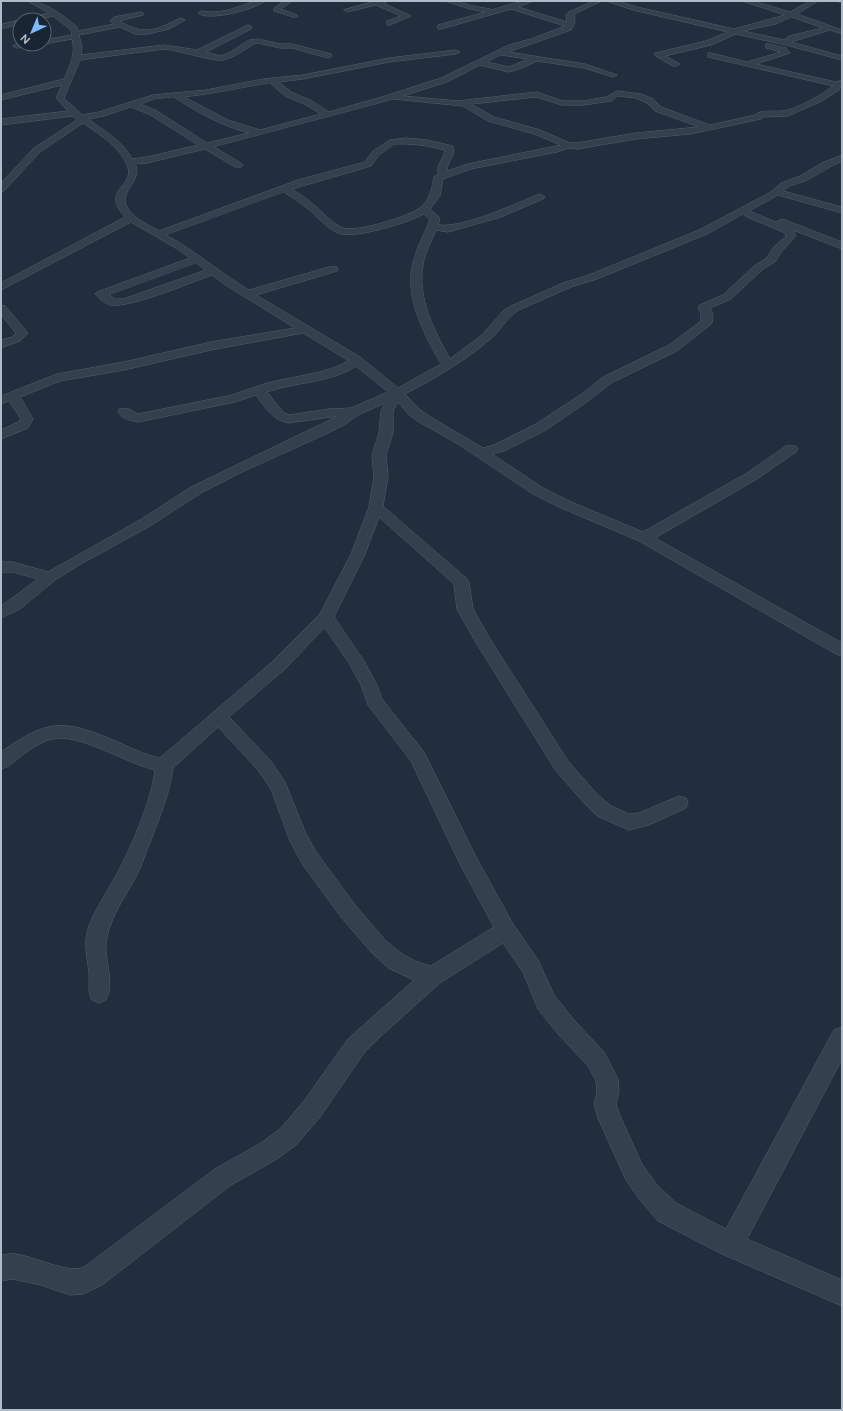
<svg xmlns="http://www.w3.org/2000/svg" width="843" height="1411" font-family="Figtree,sans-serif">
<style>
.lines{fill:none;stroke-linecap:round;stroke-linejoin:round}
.minor-casing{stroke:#525e6b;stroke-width:1}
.minor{fill:#34404d;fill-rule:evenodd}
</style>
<rect width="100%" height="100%" fill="#202e3d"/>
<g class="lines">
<g class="minor-casing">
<g id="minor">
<path d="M28,1c17,0 36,15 49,26l1,4 36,-7 -4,-3 4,-4 27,-5 2,1v2l-24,6c19,11 31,12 51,2 4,-1 7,-4 11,-5l4,2 -16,9 -21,5h-13l-15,-7 -41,8 3,13 -1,7 83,-10 33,5 51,-25 4,2 -1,2 -45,23 15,4 8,-3 20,-13 9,-1 22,5h12l39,10 1,2 -4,2 -36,-10h-12l-22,-5 -4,1c-10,6 -19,13 -31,16 -9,2 -45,-10 -59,-11l-84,11 -16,38 18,17 17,-3 54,-17 53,-5 57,-11 40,-4 86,-17 67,-8 4,2 -4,2 -67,8 -86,17 -24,3 12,10 19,8 19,12 53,-15 59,-19 68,-33 22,-6 34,-13 -54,-17 -70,20h-3v-4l48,-13 -16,-3 -25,-8h10l18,5 17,3 1,1c15,-4 27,-9 42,-9l-15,6 49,15 -1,-7 3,-3 24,-11h9l-28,13 1,8 -4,8 -63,22 77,12 32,11 -4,2 -29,-9 -47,-7 -15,7 -13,4 -29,-7 -33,17 -44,14 55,5 79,-9 26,9h21l22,-4 11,-6 24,3 12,5 8,8 49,18 45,-10c7,-6 18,-3 27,-4 12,0 41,-17 51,-25l-125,-29v-4h3l36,9 34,-10 -15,-4v-4h3l17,4 4,5 -34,11 80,18 6,-2v5l-3,5 -17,11 -34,15 -25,1 -2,2 -71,15 -54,5 -59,10 -8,-1 -12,4 -86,17 -28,10 -3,17 -10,13 10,9 -2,7c26,3 74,-20 99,-30l3,-1 5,3 -2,2 -42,18 -53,15 -12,-2c-5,12 -11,23 -13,35 -6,32 11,66 27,94l32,-24 22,-25 7,-4 52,-23 26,-8 110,-45 72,-38 10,-9 19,-7 22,-13 20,-8v6c-12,5 -23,13 -35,19 -8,4 -17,4 -24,11l59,16v6l-64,-18 -29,16 27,11 5,-3 4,1 57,22v7l-49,-19 3,6 -15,16 -6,10 -12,7 -32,30 -21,9c3,5 4,12 1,16l-34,27 -66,32 -20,16 -45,31 -42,21 -12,3 51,34 26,13 74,31 104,-59 39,-27h10l2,3 -2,3 -39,27 -102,59 187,105v13l-6,-2 -197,-113 -80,-34 -26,-13 -75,-50 -39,-22 -10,-7 -11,-13 -5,9v22l-7,22 2,22 -5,29 83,72 3,4 4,27 17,30 78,122 29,33 14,12 18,8 10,-1 40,-17 7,2 2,5 -2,5 -37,17 -20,5 -32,-14 -12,-12 -29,-33 -81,-130 -18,-32 -3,-25 -75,-67 -14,37 -31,63 30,44 13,24 5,14 42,53 53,107 36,65 25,36 16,35 20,25 30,32 14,27 1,13 -3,12 4,12 22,48 14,20 20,19 50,26 108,-199 8,-3v32l-95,180 95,41v26l-120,-52 -64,-33 -18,-21 -14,-20 -28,-62 -4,-14 3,-12 -1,-11 -8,-15 -30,-32 -20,-25 -15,-37 -20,-29 -63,40 -59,53 -17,17 -44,64 -24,28 -19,14 -46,26 -129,100 -19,9 -13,1 -29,-10 -28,-6 -12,2v-26c4,0 9,-2 13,-1 18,1 55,21 70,13l131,-98 46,-26 19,-14 24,-28 44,-62 66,-59 -26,-12 -17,-16 -30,-35 -38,-52 -13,-24 -19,-52 -13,-19 -40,-43 -45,41c-3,25 -13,48 -22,72 -5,12 -9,25 -15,37 -11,19 -24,38 -29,60 -5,21 9,42 -1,63l-7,3 -7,-3c-5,-9 -2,-17 -3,-27 -1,-11 -4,-22 -3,-34 2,-22 24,-50 34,-71 13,-25 32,-70 35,-98 -27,-6 -78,-38 -103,-31 -17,4 -31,18 -45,28l-6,2v-17c49,-35 65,-32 119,-9 13,6 26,12 40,15l112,-96 48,-48 31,-60 18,-47 5,-30 -2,-22 7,-22 2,-22 4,-8 -27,12 -14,10 -16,8 -88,40 -39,20 -51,33 -71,39 -24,15 -35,29 -19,9v-12l37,-27 -25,-7h-12v-10h12l35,10 92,-52 51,-33 147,-71 -50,7c-17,-4 -22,-15 -32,-28l-21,7 -97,20c-8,-2 -16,-3 -20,-10l1,-3h10l9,5 94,-19 35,-12 57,-12 17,-6 7,-5 -45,-27 -92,17 -87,20 -64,11 -40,16 13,22 -5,9 -27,11v-9l17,-8 3,-3 -12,-18 -8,3v-8l56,-22 67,-12 87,-20 84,-14 -68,-42 -15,-11c-20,7 -84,34 -102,30 -5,-1 -11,-7 -15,-11l2,-2 93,-34 -11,-8 -48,-28 -130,68v-7l124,-66c-25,-27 9,-30 3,-49 -7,-21 -28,-33 -45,-45l-43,29 -36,39 -3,1v-9l33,-35 43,-28 -5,-4 -71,9v-6l67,-8 -12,-13 6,-13 -61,15v-5l63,-16c6,-14 12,-25 8,-40l-28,5h-1l1,-4 28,-5 -1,-5 -18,-14 -16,4h-14l25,-7zM501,55l27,4 -19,8 -22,-5zM270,83l15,13 19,8 17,10 -61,16 -32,-10 -44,-23 22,-3zM618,96l18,2 11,5 8,8 44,16 -63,6 -59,10h-7l-30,-13 -46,-13 -23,-13 65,-7 26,8h22l27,-4zM174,97c23,15 48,29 75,36l-42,10 -50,-32 -17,-7 14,-5zM394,99l69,7 25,15 46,13 27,11 -93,19 -21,7c-1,-9 10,-15 6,-25l-26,-6 -21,-2 -16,2 -17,11 -8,11 -67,18 -139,51c-10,-6 -27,-13 -32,-24 -9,-16 17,-27 8,-43l12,-1 58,-14 30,18h6l2,-2 -2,-2 -27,-16zM131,107l20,8 47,30 -51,12 -15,2c-9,-18 -28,-28 -44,-40l16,-3zM395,144c17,-1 34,2 50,6 -1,8 -7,13 -8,21l2,3 -5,3c-2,11 -4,22 -13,30 -10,9 -66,26 -78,21 -11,-4 -20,-16 -29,-23 -6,-6 -15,-11 -22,-16l79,-23 8,-11zM284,192c7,5 15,10 23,16 10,8 19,20 31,25 15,7 72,-11 86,-19l6,5c-5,14 -13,28 -17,43 -9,35 11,72 28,102l-43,24 -38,-31 -104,-62 81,-24 1,-2 -1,-2h-8l-80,23c-29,-17 -53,-39 -83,-55zM744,214l1,2 40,17 1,3 -13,12 -6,10 -12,7 -32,30 -23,10 -2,2 3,6v8l-32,24 -66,32 -20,16 -47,31 -42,21 -11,3 -54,-32 -10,-7 -14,-15c30,-16 57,-31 83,-53 12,-9 18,-23 31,-31l52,-23 26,-8 110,-45zM196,263l10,7 -83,29h-8l-6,-4zM356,366l32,26 -37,16 -22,1 -40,6 -6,-3 -16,-20c27,-10 65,-9 89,-26zM325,628l24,35 12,22 7,20 43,56 49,103 34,63 -63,39 -14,-4 -15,-8 -17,-14 -30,-35 -38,-52 -11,-19 -21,-52 -15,-22 -41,-43 55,-47z"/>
<path d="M255,1h10c-10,8 -56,21 -67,12l3,-2c20,4 36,-4 54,-10z"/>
<path d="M284,1h8l-11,8 16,6v2h-4l-19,-6v-2z"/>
<path d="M376,1h12l-5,2 28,13 -21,9h-3v-4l14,-5 -25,-11 -29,7 -3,-2z"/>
<path d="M607,1h10l20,6 97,22 51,-14 -43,-14h11l37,11 20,-11h8l-21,13 45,16v4l-12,-4 -39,12 51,14v4l-56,-15 -50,-11 -25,11 -46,11 15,8 -4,2h-3l-19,-11 1,-2 51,-12 22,-9 -95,-22zM792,17l31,11 -34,8 -5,4 -41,-9 32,-7z"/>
<path d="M838,1h4v2l-3,-1z"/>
<path d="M20,20v4l-19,5v-4z"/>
<path d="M20,43v1h14l-1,2 -16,2 -4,-2z"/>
<path d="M1,305l4,1 23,27 -8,8 -19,7v-8l11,-3 4,-4 -15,-18z"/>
</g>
</g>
<use href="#minor" class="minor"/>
</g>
<rect width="843" height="1411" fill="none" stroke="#afbbc9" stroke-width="4"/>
<g transform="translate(32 32) rotate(224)"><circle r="19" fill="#192532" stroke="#55616e"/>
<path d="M0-3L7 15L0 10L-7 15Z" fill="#7eb8ff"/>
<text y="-6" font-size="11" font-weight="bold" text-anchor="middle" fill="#afbbc9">N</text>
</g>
</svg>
